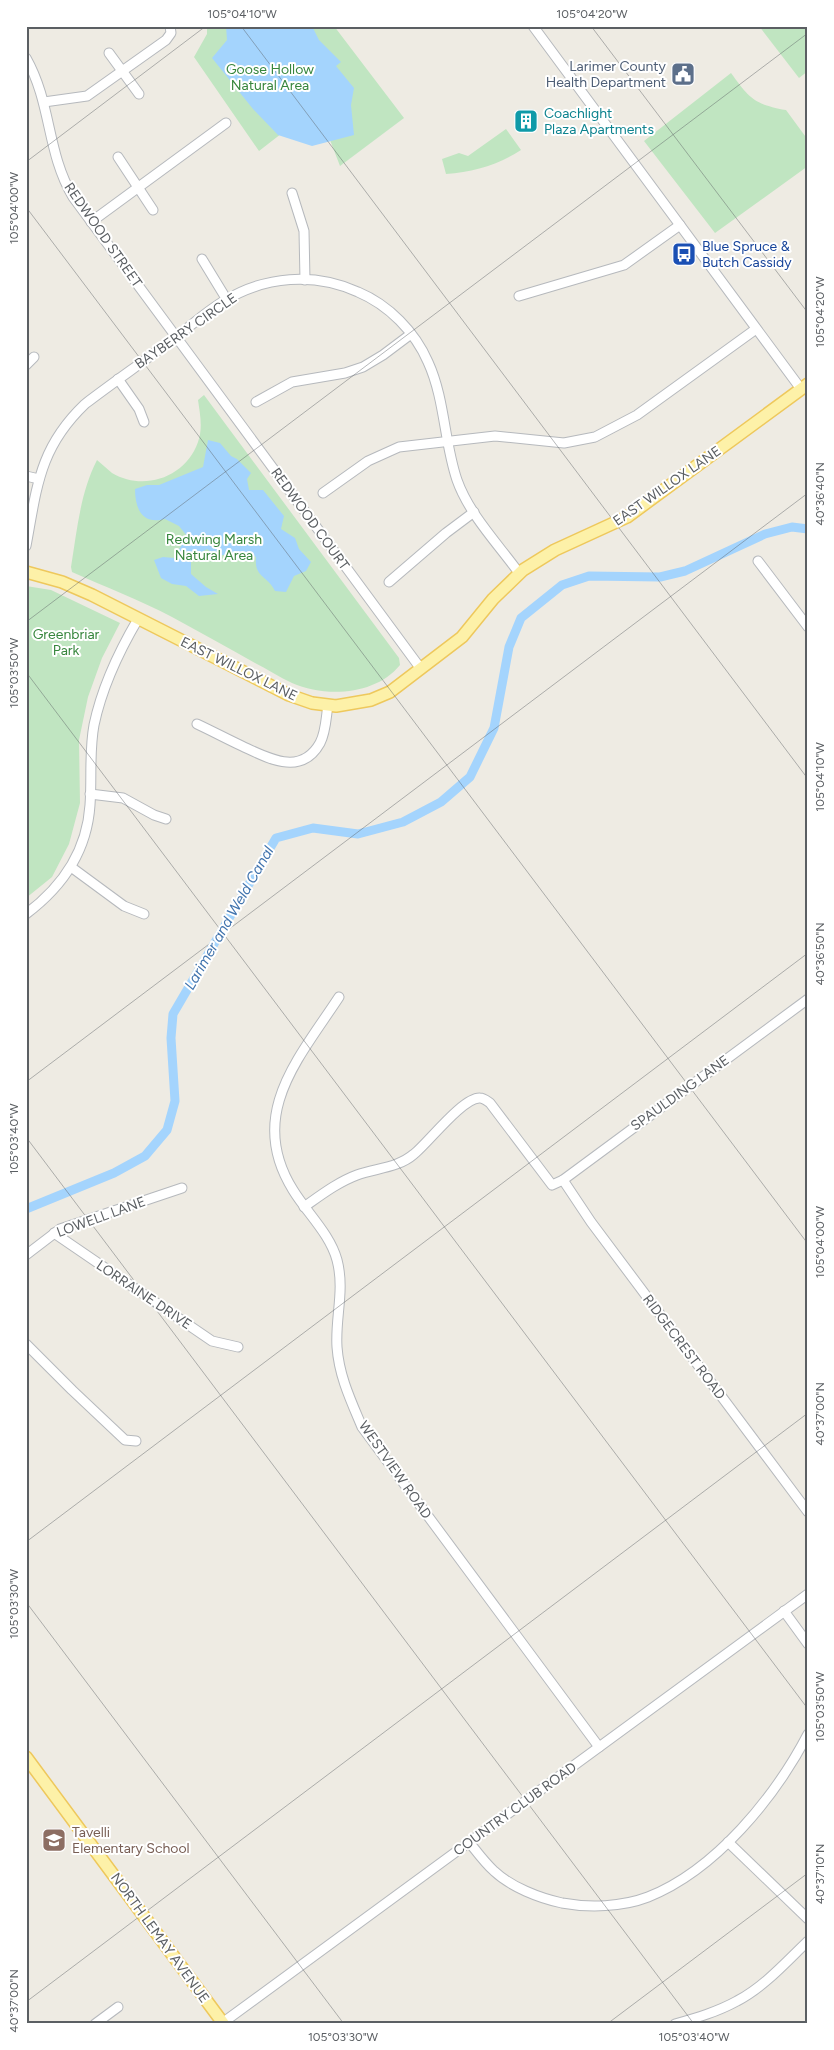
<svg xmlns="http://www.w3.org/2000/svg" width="834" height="2050" font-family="Figtree,sans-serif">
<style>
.green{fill:#c0e5c1}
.water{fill:#a4d4fd}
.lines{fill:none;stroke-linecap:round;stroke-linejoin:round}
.canal{stroke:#a4d4fd;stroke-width:9}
.minor-casing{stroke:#b6b9bd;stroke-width:11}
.major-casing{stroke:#eec85c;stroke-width:14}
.minor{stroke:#fff;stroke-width:9}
.major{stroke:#fdf1a8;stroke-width:11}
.ticks{fill:none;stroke:#5b5f63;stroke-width:1;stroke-opacity:0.45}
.labels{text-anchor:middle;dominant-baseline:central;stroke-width:4;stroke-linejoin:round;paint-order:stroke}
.service-label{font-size:14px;fill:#4e5e75;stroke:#fff;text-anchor:end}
.park-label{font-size:14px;fill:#37863d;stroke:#fff}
.culture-label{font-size:14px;fill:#0d838f;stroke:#fff;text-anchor:start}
.street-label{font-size:14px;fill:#5b5f63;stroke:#fff}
.transit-label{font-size:14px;fill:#164399;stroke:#fff;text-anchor:start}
.education-label{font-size:14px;fill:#785e54;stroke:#fff;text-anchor:start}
.water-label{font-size:15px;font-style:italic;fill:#4174ae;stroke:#fff}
.neatline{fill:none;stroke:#5b5f63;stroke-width:2}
.ticks-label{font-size:12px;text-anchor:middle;fill:#5b5f63}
</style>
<rect width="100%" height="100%" fill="#eeebe3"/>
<g class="green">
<path d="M207,26h127l70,92 -64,48 -23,-60 -58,45 -65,-94 13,-23z"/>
<path d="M759,26h49v45l-9,7z"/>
<path d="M731,73c19,26 23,31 55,37l22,30v26l-93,67 -71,-92z"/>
<path d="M506,129l15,21c-23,15 -47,22 -75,24l-4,-15 17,-6 9,3z"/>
<path d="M204,395l195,263 1,7c-24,30 -74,33 -108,18 -13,-6 -25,-14 -37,-20 -27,-15 -55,-31 -83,-46 -32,-17 -67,-30 -100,-45l-1,-5c6,-36 9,-74 26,-107 5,4 10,9 15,13 32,19 74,4 86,-31 5,-14 2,-28 0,-42z"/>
<path d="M26,586l25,4 69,33 -18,35 -14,39 -9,43 1,63 -11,41 -17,33 -26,21z"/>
</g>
<g class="water">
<path d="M226,26h86l7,14 22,22 -5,4 18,22 -3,17 3,30 -42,11 -34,-11 -25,-26 -41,-51 15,-18z"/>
<path d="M208,440l12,3 11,13 6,3 14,14 -4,6 2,11h14l21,26 -3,13 14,9 4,11 12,13 -5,9 -12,5 -8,16 -11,-1c-8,-16 -21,-13 -19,-34l-8,-5 -32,4 -9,-7 -16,9v16l15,13 12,7 -19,2 -13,-10 -14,-2 -11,-6 -7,-18 9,-3 11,1 13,-22 -8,-10 -14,-7c-22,6 -30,-9 -30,-30l12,-4h12l44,-18z"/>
</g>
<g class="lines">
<path class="canal" d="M26,1209l88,-36 31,-17 22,-26 8,-29 -4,-63 2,-24 103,-176 37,-10 45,6 45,-12 38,-20 29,-25 24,-49 15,-81 12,-29 41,-33 27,-9 71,1 25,-6 80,-37 27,-7 16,2"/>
<g class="minor-casing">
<g id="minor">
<path d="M533,26l268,363"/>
<path d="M109,53l30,41"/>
<path d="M26,58c26,46 20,93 47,139l348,472"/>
<path d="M44,102l43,-6 79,-56 5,-7 -1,-7"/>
<path d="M118,157l35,53"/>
<path d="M292,193l12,38 1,49"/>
<path d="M91,222l135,-99"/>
<path d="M202,259l25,41"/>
<path d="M519,296l105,-31 56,-40"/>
<path d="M26,365l8,-8"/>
<path d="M118,379l21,30 5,13"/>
<path d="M256,402l36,-20 53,-9 18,-6 20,-12 28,-21"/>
<path d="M26,476l13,3"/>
<path d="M323,493l45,-32 31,-14 96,-11 69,7 31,-6 42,-22 119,-86"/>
<path d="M26,546c11,-59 13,-98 59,-142 30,-23 61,-44 91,-67 16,-12 31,-26 48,-36 41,-25 90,-29 134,-9 31,13 57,40 70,70 17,37 16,80 29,118 12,34 41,64 62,93"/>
<path d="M758,561l50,66"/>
<path d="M389,582l57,-49 28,-21"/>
<path d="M197,724c15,7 30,15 45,22 26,12 59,31 78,-3 6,-11 6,-26 8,-38"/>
<path d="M90,794l33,4 31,17 12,4"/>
<path d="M71,867l53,39 20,8"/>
<path d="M26,914c36,-27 61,-63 64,-109 2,-27 -1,-53 4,-80 8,-38 24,-72 44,-106"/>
<path d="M339,997c-40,61 -93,118 -46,193 14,23 37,44 44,70 8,30 -2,58 0,87 2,29 14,54 25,80l237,320"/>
<path d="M563,1180l28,42 217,290"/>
<path d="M304,1207c17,-12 34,-25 53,-32 19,-7 41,-7 57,-21 14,-11 49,-57 66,-56 4,0 7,3 10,5l62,82 11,-5 245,-181"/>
<path d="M54,1233l158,108 26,6"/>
<path d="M26,1255l34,-26 122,-41"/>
<path d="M26,1344l46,46 53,50 11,1"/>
<path d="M784,1611l24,33"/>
<path d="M469,1842c8,10 16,21 25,29 17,16 45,27 68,32 27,5 60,4 86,-6 68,-27 127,-100 160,-163"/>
<path d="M728,1842l80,77"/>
<path d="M95,2024l23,-17"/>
<path d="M221,2024l587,-430"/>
<path d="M675,2024c21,-6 42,-12 62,-23 27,-14 49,-39 71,-60"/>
</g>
</g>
<g class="major-casing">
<g id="major">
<path d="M26,572l36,10 30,13 197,100 23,8 24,3 35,-6 19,-8 72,-55 31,-38 30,-29 32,-20 72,-33 181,-133"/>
<path d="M26,1757l197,266"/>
</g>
</g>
<use href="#minor" class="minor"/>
<use href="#major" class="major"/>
</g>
<path class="ticks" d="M241,26l567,753M591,26l217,287M26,162l180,-136M26,207l782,1037M26,622l782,-589M26,672l782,1037M26,1082l782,-589M26,1137l668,887M26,1542l782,-589M26,1602l318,422M26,2002l782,-589M607,2024l201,-151"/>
<defs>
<g id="civic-square" transform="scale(1.25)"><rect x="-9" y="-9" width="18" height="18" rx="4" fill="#5c6f8a" stroke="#fff"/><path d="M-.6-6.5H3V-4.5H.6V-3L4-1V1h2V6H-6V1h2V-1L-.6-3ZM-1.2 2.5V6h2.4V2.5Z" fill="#fff"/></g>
<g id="building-square" transform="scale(1.25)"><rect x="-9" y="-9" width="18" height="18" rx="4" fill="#0f9aa8" stroke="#fff"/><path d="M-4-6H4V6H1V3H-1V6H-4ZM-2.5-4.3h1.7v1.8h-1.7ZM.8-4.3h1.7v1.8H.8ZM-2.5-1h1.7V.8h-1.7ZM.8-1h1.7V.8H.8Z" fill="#fff"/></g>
<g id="bus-square" transform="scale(1.25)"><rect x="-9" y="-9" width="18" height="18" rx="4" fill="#1a4fb4" stroke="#fff"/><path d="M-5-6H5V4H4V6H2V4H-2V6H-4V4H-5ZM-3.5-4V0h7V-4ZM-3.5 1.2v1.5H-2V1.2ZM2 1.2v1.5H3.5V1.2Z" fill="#fff"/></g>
<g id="school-square" transform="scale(1.25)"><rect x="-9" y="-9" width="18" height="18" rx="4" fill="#8d6e63" stroke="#fff"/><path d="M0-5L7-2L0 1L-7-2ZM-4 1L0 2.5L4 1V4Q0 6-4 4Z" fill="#fff"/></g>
</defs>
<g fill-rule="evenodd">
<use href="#civic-square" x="683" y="74"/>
<use href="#building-square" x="526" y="121"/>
<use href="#bus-square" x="684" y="254"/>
<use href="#school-square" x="54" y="1840"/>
</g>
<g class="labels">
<g class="service-label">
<text x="666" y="66">Larimer County<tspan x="666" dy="16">Health Department</tspan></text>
</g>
<g class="park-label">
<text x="270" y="69">Goose Hollow<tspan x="270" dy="16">Natural Area</tspan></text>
<text x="214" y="539">Redwing Marsh<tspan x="214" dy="16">Natural Area</tspan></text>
<text x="66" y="634">Greenbriar<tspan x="66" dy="16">Park</tspan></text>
</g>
<g class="culture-label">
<text x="544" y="113">Coachlight<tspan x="544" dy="16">Plaza Apartments</tspan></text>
</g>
<g class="street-label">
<text transform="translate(103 235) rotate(55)">REDWOOD STREET</text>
<text transform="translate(186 331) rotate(-35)">BAYBERRY CIRCLE</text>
<text transform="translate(667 486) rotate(-35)">EAST WILLOX LANE</text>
<text transform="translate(310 519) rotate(54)">REDWOOD COURT</text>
<text transform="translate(239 669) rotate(26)">EAST WILLOX LANE</text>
<text transform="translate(680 1093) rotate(-36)">SPAULDING LANE</text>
<text transform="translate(101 1217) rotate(-20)">LOWELL LANE</text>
<text transform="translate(144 1295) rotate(34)">LORRAINE DRIVE</text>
<text transform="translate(684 1347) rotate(53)">RIDGECREST ROAD</text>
<text transform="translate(395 1470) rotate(55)">WESTVIEW ROAD</text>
<text transform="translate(515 1809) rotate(-36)">COUNTRY CLUB ROAD</text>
<text transform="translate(160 1938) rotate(54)">NORTH LEMAY AVENUE</text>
</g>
<g class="transit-label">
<text x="702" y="246">Blue Spruce &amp;<tspan x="702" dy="16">Butch Cassidy</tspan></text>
</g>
<g class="education-label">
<text x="72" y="1832">Tavelli<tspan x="72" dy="16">Elementary School</tspan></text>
</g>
<g class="water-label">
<text transform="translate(229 918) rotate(-60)">Larimer and Weld Canal</text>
</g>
</g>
<rect width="834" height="2050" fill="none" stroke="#ffffff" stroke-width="55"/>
<rect x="28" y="28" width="778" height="1994" class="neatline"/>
<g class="ticks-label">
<text x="242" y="18">105°04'10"W</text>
<text x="592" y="18">105°04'20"W</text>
<text transform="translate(14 208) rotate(-90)" y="4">105°04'00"W</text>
<text transform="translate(820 312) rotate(-90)" y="4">105°04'20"W</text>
<text transform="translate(820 494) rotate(-90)" y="4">40°36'40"N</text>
<text transform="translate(14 673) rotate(-90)" y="4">105°03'50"W</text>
<text transform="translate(820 777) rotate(-90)" y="4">105°04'10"W</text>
<text transform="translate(820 954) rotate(-90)" y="4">40°36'50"N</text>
<text transform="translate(14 1139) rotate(-90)" y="4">105°03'40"W</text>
<text transform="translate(820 1242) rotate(-90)" y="4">105°04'00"W</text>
<text transform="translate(820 1414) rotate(-90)" y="4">40°37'00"N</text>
<text transform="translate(14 1604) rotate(-90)" y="4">105°03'30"W</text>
<text transform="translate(820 1707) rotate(-90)" y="4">105°03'50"W</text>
<text transform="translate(820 1874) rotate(-90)" y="4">40°37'10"N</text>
<text transform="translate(14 2001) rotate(-90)" y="4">40°37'00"N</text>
<text x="343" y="2041">105°03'30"W</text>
<text x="694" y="2041">105°03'40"W</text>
</g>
</svg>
